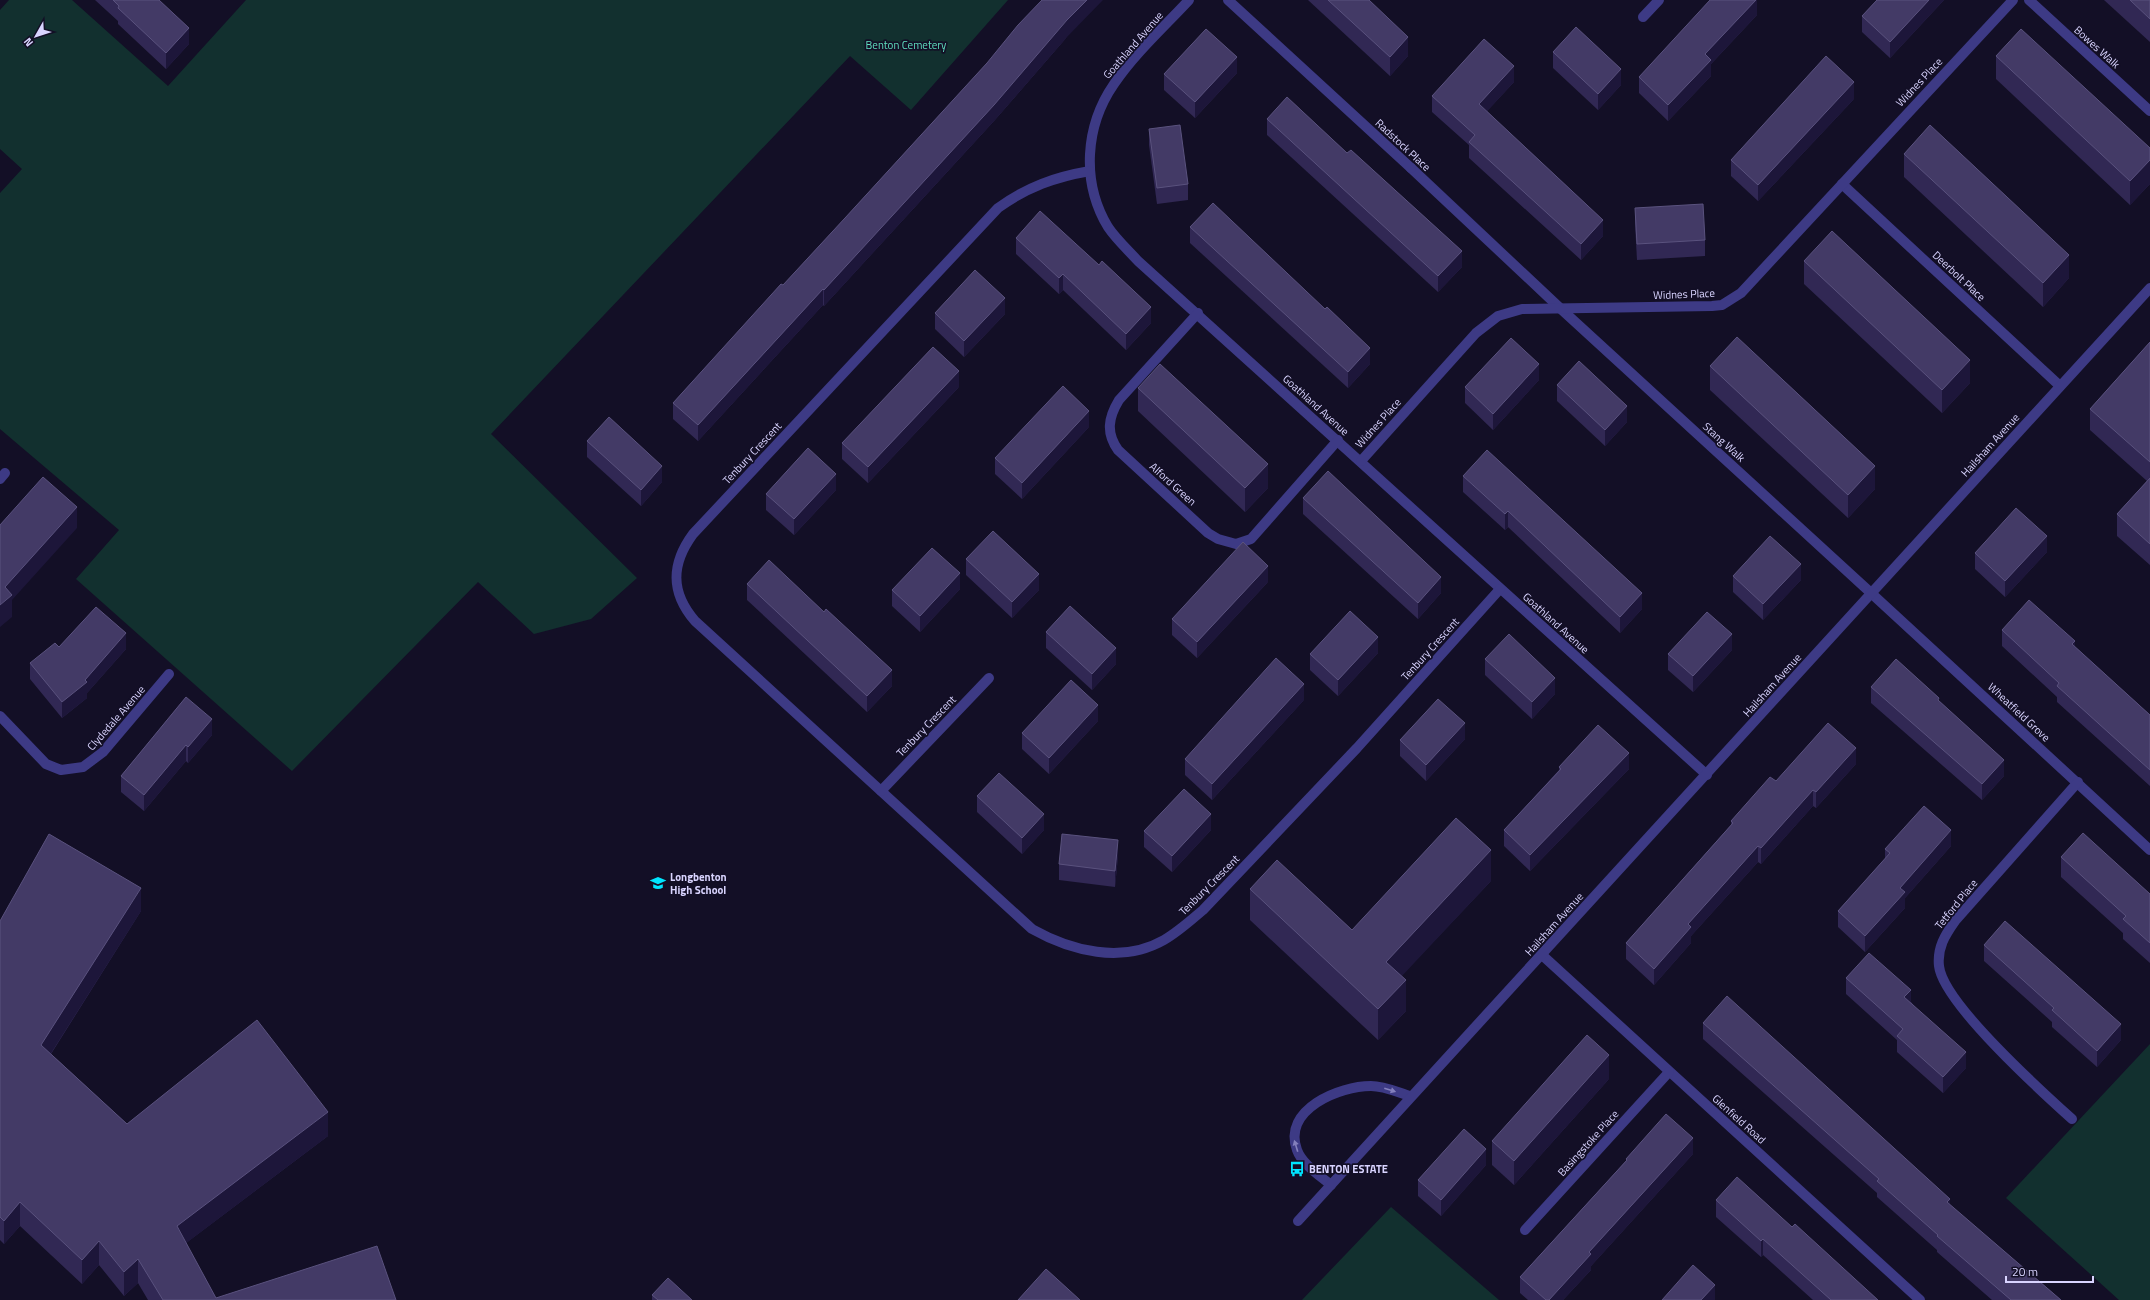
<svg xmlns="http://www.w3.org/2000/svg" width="2150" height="1300" font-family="'Titillium Web',sans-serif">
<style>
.green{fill:#12302f}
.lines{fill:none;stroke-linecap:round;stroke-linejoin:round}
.pedestrian{stroke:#3d3a85;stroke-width:10}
.minor{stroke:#3d3a85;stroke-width:10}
.wall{fill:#312854}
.shaded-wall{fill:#1d163a}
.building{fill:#433a66;stroke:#5a527e}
.oneway{fill:#837fbc}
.labels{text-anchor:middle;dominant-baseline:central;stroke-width:3.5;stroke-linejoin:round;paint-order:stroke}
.park-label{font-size:11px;fill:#5fe0c0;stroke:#130f26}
.street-label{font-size:11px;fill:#d9d4ff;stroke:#130f26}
.poi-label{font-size:11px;font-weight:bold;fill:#d9d4ff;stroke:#130f26;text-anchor:start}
</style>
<rect width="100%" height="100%" fill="#130f26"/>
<g class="green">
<path d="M9,0h63l96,86 78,-86h762l-97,110 -61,-54 -359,378 146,144 -46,41 -57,15 -56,-52 -186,189 -216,-192 43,-49 -119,-101v-236l22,-24 -22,-20v-139z"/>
<path d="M2150,1044v256h-31l-113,-102z"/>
<path d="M1391,1207l108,93h-197z"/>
</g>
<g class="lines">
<g class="pedestrian">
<path d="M2029,0l121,111"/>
<path d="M1411,168l150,141 310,284"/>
</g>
<g class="minor">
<path d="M1189,0c-25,27 -54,53 -75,84 -29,42 -33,98 -6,143 8,12 20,23 30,34l569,514"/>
<path d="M1228,0l183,168"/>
<path d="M1643,17l16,-17"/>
<path d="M1090,171c-35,6 -63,16 -92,37l-305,326c-22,30 -23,58 2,87l337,308c39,22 90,35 132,11 14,-8 26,-19 39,-30l154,-162 143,-159"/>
<path d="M1842,184l218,202"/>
<path d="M1198,313l-79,87c-11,18 -13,33 -1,50l90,83 10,6 18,5 15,-5 87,-99"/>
<path d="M1361,461l115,-128 22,-17 24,-7 190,-3 10,-1 19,-12 272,-293"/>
<path d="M0,479l5,-6"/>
<path d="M1871,593l279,257"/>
<path d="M0,716l46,48 15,6 22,-3 20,-15 66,-78"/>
<path d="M881,791l108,-113"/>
<path d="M1542,955l378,345"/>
<path d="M2072,1119c-30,-27 -129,-116 -133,-153 -2,-18 6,-31 16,-45l123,-139"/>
<path d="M1331,1185c-12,-10 -29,-21 -34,-35 -15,-41 43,-64 74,-64 13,0 26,6 39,10"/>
<path d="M1298,1221l852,-933"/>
<path d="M1525,1230l144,-158"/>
</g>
</g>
<g class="wall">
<path d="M95,0h64l30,44 -23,25 -48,-45v-3z"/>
<path d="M1308,0h61l39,56 -18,20z"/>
<path d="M1757,0v15l-46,49v12l-43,45 -29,-28v-16z"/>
<path d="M1877,0h67l-54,58 -28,-26v-16z"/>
<path d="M2104,0h46v42z"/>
<path d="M1067,37l-73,84 -170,185 -1,-1 -125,136 -25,-22v-16l110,-118z"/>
<path d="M1553,52l68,33 -23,25 -45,-42z"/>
<path d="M1996,56l154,92v36l-20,21 -134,-126z"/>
<path d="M1237,73l-42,45 -31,-28v-16z"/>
<path d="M1514,82l-27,29 116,125 -22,24 -112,-102v-13l-37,-33v-16z"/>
<path d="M1854,99l-96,102 -27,-25v-16z"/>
<path d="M1267,119l195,148 -24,25 -171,-157z"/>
<path d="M1149,129l39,55v16l-31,4 -8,-59z"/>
<path d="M1904,154l165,124 -26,29 -139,-130z"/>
<path d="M1635,208l70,32v16l-68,4 -2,-36z"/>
<path d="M1190,227l180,137 -22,24 -158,-145z"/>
<path d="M1016,238l135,85 -25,27 -63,-60 -4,4 -43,-40z"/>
<path d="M1804,261l166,122 -28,30 -138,-129z"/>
<path d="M935,313l70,1 -41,43 -29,-28z"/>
<path d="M2150,342v223l-33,-29v-22l30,-33 -57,-51v-21z"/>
<path d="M1710,366l165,123 -27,29 -138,-128z"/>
<path d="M1539,380l-46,50 -28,-27v-16z"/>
<path d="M1557,385l70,37 -22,24 -48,-45z"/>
<path d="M959,387l-91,96 -26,-24v-16z"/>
<path d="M1138,388l130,100 -23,24 -107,-101z"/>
<path d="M1089,427l-67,72 -27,-25v-16z"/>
<path d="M587,441l75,41 -21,24 -54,-49z"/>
<path d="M1463,476l179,133 -22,24 -112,-106 -3,3 -42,-38z"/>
<path d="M836,490l-42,45 -28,-25v-16z"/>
<path d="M1303,498l138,95 -23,26 -115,-105z"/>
<path d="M2047,552l-42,45 -30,-28v-16z"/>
<path d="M966,559l73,31 -27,28 -46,-43z"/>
<path d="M1733,576l68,4 -38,40 -30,-28z"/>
<path d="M1268,582l-71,76 -25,-23v-16z"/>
<path d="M747,584l145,102 -25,26 -120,-112z"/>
<path d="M960,589l-40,43 -28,-26v-16z"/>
<path d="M2002,630l73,17 75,68v71l-93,-84v-5l-55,-51z"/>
<path d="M1046,632l70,32 -24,26 -46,-42z"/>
<path d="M59,647l67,2 -39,44v5l-25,20 -32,-39v-16z"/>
<path d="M1732,650l-39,42 -25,-22v-16z"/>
<path d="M1378,653l-40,43 -28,-26v-16z"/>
<path d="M1485,659l70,35 -23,25 -47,-44z"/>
<path d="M1871,687l133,89 -22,24 -111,-97z"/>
<path d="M186,697l26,38 -24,28 -2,-2 -42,50 -23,-19v-16z"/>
<path d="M1304,700l-92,100 -27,-25v-16z"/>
<path d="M1098,721l-49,53 -27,-25v-16z"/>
<path d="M1465,739l-39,42 -26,-25v-16z"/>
<path d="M1856,764l-40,44 -3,-2 -52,58 -3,-2 -67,74v7l-37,42 -28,-26v-16l105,-118v-4l45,-40z"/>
<path d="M1559,767l70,2 -99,102 -26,-25v-16l55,-60z"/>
<path d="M977,796l67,34 -22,24 -45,-42z"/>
<path d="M1211,830l-39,42 -28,-25v-16z"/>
<path d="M1951,846l-46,52v10l-40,44 -27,-25v-16l47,-52v-10z"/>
<path d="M1118,856l-3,31 -56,-7v-16z"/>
<path d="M2061,857l89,37v69l-27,-24v-6l-62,-56z"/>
<path d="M1491,881l-90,95 5,35 -28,29 -128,-120v-31l102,41z"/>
<path d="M141,911l-90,143 76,70 201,12 -142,107 30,55 180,2h-248l-10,-17 -14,13 -25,-31 -17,19 -62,-58 -16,18 -4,-4v-319z"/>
<path d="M1984,945l137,95 -24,27 -45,-40v-5l-68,-61z"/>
<path d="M1846,978l65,24 55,66 -23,25 -46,-41v-12l-51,-46z"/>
<path d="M1703,1023l247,182 111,95h-69l-55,-48v-2l-60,-53v-4l-174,-154z"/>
<path d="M1609,1079l-95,106 -22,-20v-24z"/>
<path d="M1693,1154l-102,112v4l-28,30h-35l-8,-7v-16l106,-116v-2z"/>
<path d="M1486,1165l-45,51 -23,-20v-16z"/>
<path d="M1716,1200l76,27 86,73h-65l-50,-45 -2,2 -45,-40z"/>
<path d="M652,1295l40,5h-40z"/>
</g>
<g class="shaded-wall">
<path d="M1087,0h16l-36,37 -73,84 -170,185v-16l243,-270z"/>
<path d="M1756,0h1v15l-46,49v12l-43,45v-16l37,-51z"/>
<path d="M1929,0h15l-54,58v-16z"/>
<path d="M189,28v16l-23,25v-16z"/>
<path d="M1408,37v19l-18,20v-19z"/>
<path d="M1237,57v16l-42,45v-16z"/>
<path d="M1514,66v16l-35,38v-16z"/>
<path d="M1621,69v16l-23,25v-16z"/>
<path d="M1854,82v17l-96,102v-16z"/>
<path d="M2150,160v24l-20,21v-24z"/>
<path d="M1603,220v16l-22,24v-16z"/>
<path d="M1462,251v16l-24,25v-16z"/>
<path d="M2069,255v23l-26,29v-24z"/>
<path d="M1063,274v16l-4,4v-16z"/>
<path d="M823,289v16l-125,136v-16z"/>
<path d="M1005,298v16l-41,43v-16z"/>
<path d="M1151,307v16l-25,27v-16z"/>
<path d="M1370,348v16l-22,24v-16z"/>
<path d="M1970,360v23l-28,30v-23z"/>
<path d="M1539,364v16l-46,50v-16z"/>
<path d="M959,371v16l-91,96v-16z"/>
<path d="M1627,406v16l-22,24v-16z"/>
<path d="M1089,411v16l-67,72v-16z"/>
<path d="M1268,464v24l-23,24v-24z"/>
<path d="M662,466v16l-21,24v-16z"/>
<path d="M1875,466v23l-27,29v-23z"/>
<path d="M836,474v16l-42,45v-16z"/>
<path d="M77,507v21l-65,72v17l-12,10v-22l5,-18z"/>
<path d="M1508,511v16l-3,3v-16z"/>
<path d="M2047,536v16l-42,45v-16z"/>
<path d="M1801,564v16l-38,40v-16z"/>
<path d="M1268,566v16l-71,76v-16z"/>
<path d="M960,573v16l-40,43v-16z"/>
<path d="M1039,574v16l-27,28v-16z"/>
<path d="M1441,577v16l-23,26v-16z"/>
<path d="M1642,593v16l-22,24v-16z"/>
<path d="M126,633v16l-39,44v5l-25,20v-16l23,-22z"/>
<path d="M1732,634v16l-39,42v-16z"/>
<path d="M1378,637v16l-40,43v-16z"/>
<path d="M2075,641v16l-3,-13z"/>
<path d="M1116,648v16l-24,26v-16z"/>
<path d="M892,670v16l-25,26v-16z"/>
<path d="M1555,678v16l-23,25v-17z"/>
<path d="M1304,684v16l-92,100v-16z"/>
<path d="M1098,705v16l-49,53v-16z"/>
<path d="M212,719v16l-24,28v-16z"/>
<path d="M1465,723v16l-39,42v-16z"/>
<path d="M186,745v16l-42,50v-16z"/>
<path d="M1856,748v16l-40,44v-16z"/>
<path d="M1629,753v16l-99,102v-16z"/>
<path d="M2004,760v16l-22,24v-16z"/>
<path d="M1813,790v16l-52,58v-16z"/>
<path d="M1044,814v16l-22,24v-16z"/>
<path d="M1211,814v16l-39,42v-16z"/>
<path d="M1951,830v16l-46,52v10l-40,44v-16l35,-48z"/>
<path d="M1118,840v16l-3,31v-16z"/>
<path d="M1758,846v16l-67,74v7l-37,42v-16l34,-45z"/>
<path d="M1491,850v31l-105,112v-31z"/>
<path d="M141,888v23l-100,158v-24z"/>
<path d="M1406,980v31l-28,29v-31z"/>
<path d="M1911,990v16l-7,-9z"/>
<path d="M2121,1024v16l-24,27v-16z"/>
<path d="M1966,1052v16l-23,25v-16z"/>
<path d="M1609,1055v24l-95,106v-24z"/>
<path d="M328,1112v24l-151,114v-24z"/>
<path d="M1693,1138v16l-102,112v4l-28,30h-14l40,-48z"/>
<path d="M1486,1149v16l-45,51v-16z"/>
<path d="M1950,1199v16l-3,-13z"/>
<path d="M20,1202v24l-16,18v-23z"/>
<path d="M1763,1239v16l-2,2v-16z"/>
<path d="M99,1241v24l-17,19v-24z"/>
<path d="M138,1259v24l-14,13v-24z"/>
<path d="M1715,1285v15h-14z"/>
</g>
<g class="building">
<path d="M113,0h46l30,28 -23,25 -48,-45 1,-2z"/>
<path d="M1042,0h45l-20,20 -73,85 -170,185 -1,-1 -125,136 -25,-22 108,-119 2,1 62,-67 142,-155 31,-38z"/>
<path d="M1328,0h41l39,37 -18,20z"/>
<path d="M1710,0h46l-51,54 6,6 -43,45 -29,-28z"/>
<path d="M1877,0h52l-39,42 -28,-26z"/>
<path d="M2130,0h20v19z"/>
<path d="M1576,27l45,42 -23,25 -45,-42z"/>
<path d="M1206,29l31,28 -42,45 -31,-28z"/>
<path d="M2021,29l129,119v12l-20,21 -134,-125z"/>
<path d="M1484,39l30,27 -35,38 124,116 -22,24 -112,-102 6,-7 -43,-39z"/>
<path d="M1826,56l28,26 -96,103 -27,-25z"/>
<path d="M1287,97l60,56 4,-3 111,101 -24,25 -171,-157z"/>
<path d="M1180,125l8,59 -31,4 -8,-59z"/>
<path d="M1930,125l139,130 -26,28 -139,-129z"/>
<path d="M1213,203l112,106 2,-2 43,41 -22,24 -158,-145z"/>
<path d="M1703,204l2,36 -68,4 -2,-36z"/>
<path d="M1040,211l59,54 3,-4 49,46 -25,27 -63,-60 -4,4 -43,-40z"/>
<path d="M1832,231l138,129 -28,30 -138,-129z"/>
<path d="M975,270l30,28 -41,43 -29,-28z"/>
<path d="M1737,337l138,129 -27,29 -138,-129z"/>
<path d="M1511,338l28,26 -46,50 -28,-27z"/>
<path d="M2150,342v120l-60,-53z"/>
<path d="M933,347l26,24 -91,96 -26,-24z"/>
<path d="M1579,361l48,45 -22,24 -48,-45z"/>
<path d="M1160,364l108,100 -23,24 -107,-100z"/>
<path d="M1063,386l26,25 -67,72 -27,-25z"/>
<path d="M609,417l53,49 -21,24 -54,-49z"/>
<path d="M808,448l28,26 -42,45 -28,-25z"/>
<path d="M1487,450l155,143 -22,24 -112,-106 -3,3 -42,-38z"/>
<path d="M1328,471l113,106 -23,26 -115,-105z"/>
<path d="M43,477l34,30 -72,80 7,8 -12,10v-80z"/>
<path d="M2150,478v66l-33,-30z"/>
<path d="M2016,508l31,28 -42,45 -30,-28z"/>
<path d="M993,531l46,43 -27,28 -46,-43z"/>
<path d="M1770,536l31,28 -38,40 -30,-28z"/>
<path d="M1243,542l25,24 -71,76 -25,-23z"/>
<path d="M932,548l28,25 -40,43 -28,-26z"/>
<path d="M769,560l55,52 2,-3 66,61 -25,26 -120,-112z"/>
<path d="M2029,600l46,41 -3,3 78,71v55l-93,-84 2,-3 -57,-53z"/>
<path d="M1070,606l46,42 -24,26 -46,-42z"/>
<path d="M96,607l30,26 -41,47 2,2 -25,20 -32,-39 25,-20 4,4z"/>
<path d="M1350,611l28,26 -40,43 -28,-26z"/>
<path d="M1707,612l25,22 -39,42 -25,-22z"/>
<path d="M1509,634l46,44 -23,24 -47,-43z"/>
<path d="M1276,658l28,26 -92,100 -27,-25z"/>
<path d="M1896,659l43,39 -1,2 66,60 -22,24 -111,-97z"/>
<path d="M1071,680l27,25 -49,53 -27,-25z"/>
<path d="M186,697l26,22 -24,28 -2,-2 -42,50 -23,-19z"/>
<path d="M1438,699l27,24 -39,42 -26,-25z"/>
<path d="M1828,723l28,25 -40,44 -3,-2 -52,58 -3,-2 -70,78 3,3 -37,42 -28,-26 107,-120 -2,-2 39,-44 6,4z"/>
<path d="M1598,725l31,28 -99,102 -26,-25 57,-61 -2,-2z"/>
<path d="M999,773l45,41 -22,24 -45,-42z"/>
<path d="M1184,789l27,25 -39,42 -28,-25z"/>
<path d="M1924,806l27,24 -51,58 5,4 -40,44 -27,-25 52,-58 -5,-4z"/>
<path d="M1456,818l35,32 -105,112 20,18 -28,29 -128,-120 27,-29 75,70z"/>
<path d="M2083,833l67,61v49l-27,-24 3,-3 -65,-59z"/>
<path d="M49,834l92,54 -100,157 86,79 130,-104 71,92 -151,114 39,72 161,-52 19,54h-233l-25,-41 -14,13 -25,-31 -17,19 -62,-58 -16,19 -4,-4v-296z"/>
<path d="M1062,834l56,6 -3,31 -56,-7z"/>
<path d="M2005,921l116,103 -24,27 -45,-41 2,-2 -70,-63z"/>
<path d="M1869,953l42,37 -7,7 62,55 -23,25 -46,-41 6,-7 -57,-51z"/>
<path d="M1727,996l223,203 -3,3 114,98h-50l-74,-64 1,-1 -61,-54 2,-2 -176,-156z"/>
<path d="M1587,1035l22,20 -95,106 -22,-20z"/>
<path d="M1666,1114l27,24 -104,114 2,2 -42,46h-3l-26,-23 107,-117 -1,-1z"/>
<path d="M1464,1129l22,20 -45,51 -23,-20z"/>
<path d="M1737,1177l55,50 3,-3 83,76h-47l-68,-61 -2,2 -45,-41z"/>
<path d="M1693,1265l22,20 -14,15h-39z"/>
<path d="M1046,1269l34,31h-62z"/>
<path d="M668,1278l24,22h-34l-6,-5z"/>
</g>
<defs><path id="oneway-solid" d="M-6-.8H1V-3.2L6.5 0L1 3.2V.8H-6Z"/></defs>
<g class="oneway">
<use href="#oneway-solid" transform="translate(1390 1090) rotate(18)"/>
<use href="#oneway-solid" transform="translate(1296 1146) rotate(-107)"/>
</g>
<defs>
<g id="school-bare" transform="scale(1.2)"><path d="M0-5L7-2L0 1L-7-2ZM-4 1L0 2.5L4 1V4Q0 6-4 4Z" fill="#00e5ff" stroke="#130f26" stroke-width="2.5" paint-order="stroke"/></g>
<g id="bus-bare" transform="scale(1.2)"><path d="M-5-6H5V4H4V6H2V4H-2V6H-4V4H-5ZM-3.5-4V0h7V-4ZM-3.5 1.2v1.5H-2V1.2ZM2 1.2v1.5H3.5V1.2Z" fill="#00e5ff" stroke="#130f26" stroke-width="2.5" paint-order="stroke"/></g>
</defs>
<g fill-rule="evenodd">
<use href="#school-bare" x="658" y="883"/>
<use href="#bus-bare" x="1297" y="1169"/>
</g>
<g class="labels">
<g class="park-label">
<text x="906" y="45">Benton Cemetery</text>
</g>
<g class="street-label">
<text transform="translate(1133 45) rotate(-49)">Goathland Avenue</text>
<text transform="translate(2097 47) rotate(42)">Bowes Walk</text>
<text transform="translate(1919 82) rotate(-47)">Widnes Place</text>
<text transform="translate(1403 145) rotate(43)">Radstock Place</text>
<text transform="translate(1959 276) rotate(43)">Deerbolt Place</text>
<text transform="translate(1684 294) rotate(-2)">Widnes Place</text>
<text transform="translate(1316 405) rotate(42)">Goathland Avenue</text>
<text transform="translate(1378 423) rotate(-48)">Widnes Place</text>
<text transform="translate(1724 442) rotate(42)">Stang Walk</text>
<text transform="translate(1990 445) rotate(-48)">Hailsham Avenue</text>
<text transform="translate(752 453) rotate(-47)">Tenbury Crescent</text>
<text transform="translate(1173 484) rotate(42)">Alford Green</text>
<text transform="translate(1556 623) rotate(42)">Goathland Avenue</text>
<text transform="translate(1430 649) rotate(-48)">Tenbury Crescent</text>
<text transform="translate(1772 685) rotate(-48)">Hailsham Avenue</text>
<text transform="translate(2019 712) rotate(43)">Wheatfield Grove</text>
<text transform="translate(116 718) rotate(-49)">Clydedale Avenue</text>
<text transform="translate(926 726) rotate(-46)">Tenbury Crescent</text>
<text transform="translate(1209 885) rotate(-45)">Tenbury Crescent</text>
<text transform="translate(1956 904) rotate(-51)">Tetford Place</text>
<text transform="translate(1554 924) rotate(-48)">Hailsham Avenue</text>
<text transform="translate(1739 1119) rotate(42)">Glenfield Road</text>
<text transform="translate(1588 1143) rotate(-48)">Basingstoke Place</text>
</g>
<g class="poi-label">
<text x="670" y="877">Longbenton<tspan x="670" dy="13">High School</tspan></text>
<text x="1309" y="1169">BENTON ESTATE</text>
</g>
</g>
<g transform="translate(36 36) rotate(231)" stroke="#130f26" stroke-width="3" paint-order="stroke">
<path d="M0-3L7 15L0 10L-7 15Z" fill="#d9d4ff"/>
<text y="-6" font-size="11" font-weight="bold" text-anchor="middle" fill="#d9d4ff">N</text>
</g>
<path d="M2006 1276v6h87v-6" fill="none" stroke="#d9d4ff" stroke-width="2"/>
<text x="2012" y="1276" font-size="12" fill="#d9d4ff" stroke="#130f26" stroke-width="3" paint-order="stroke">20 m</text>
</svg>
